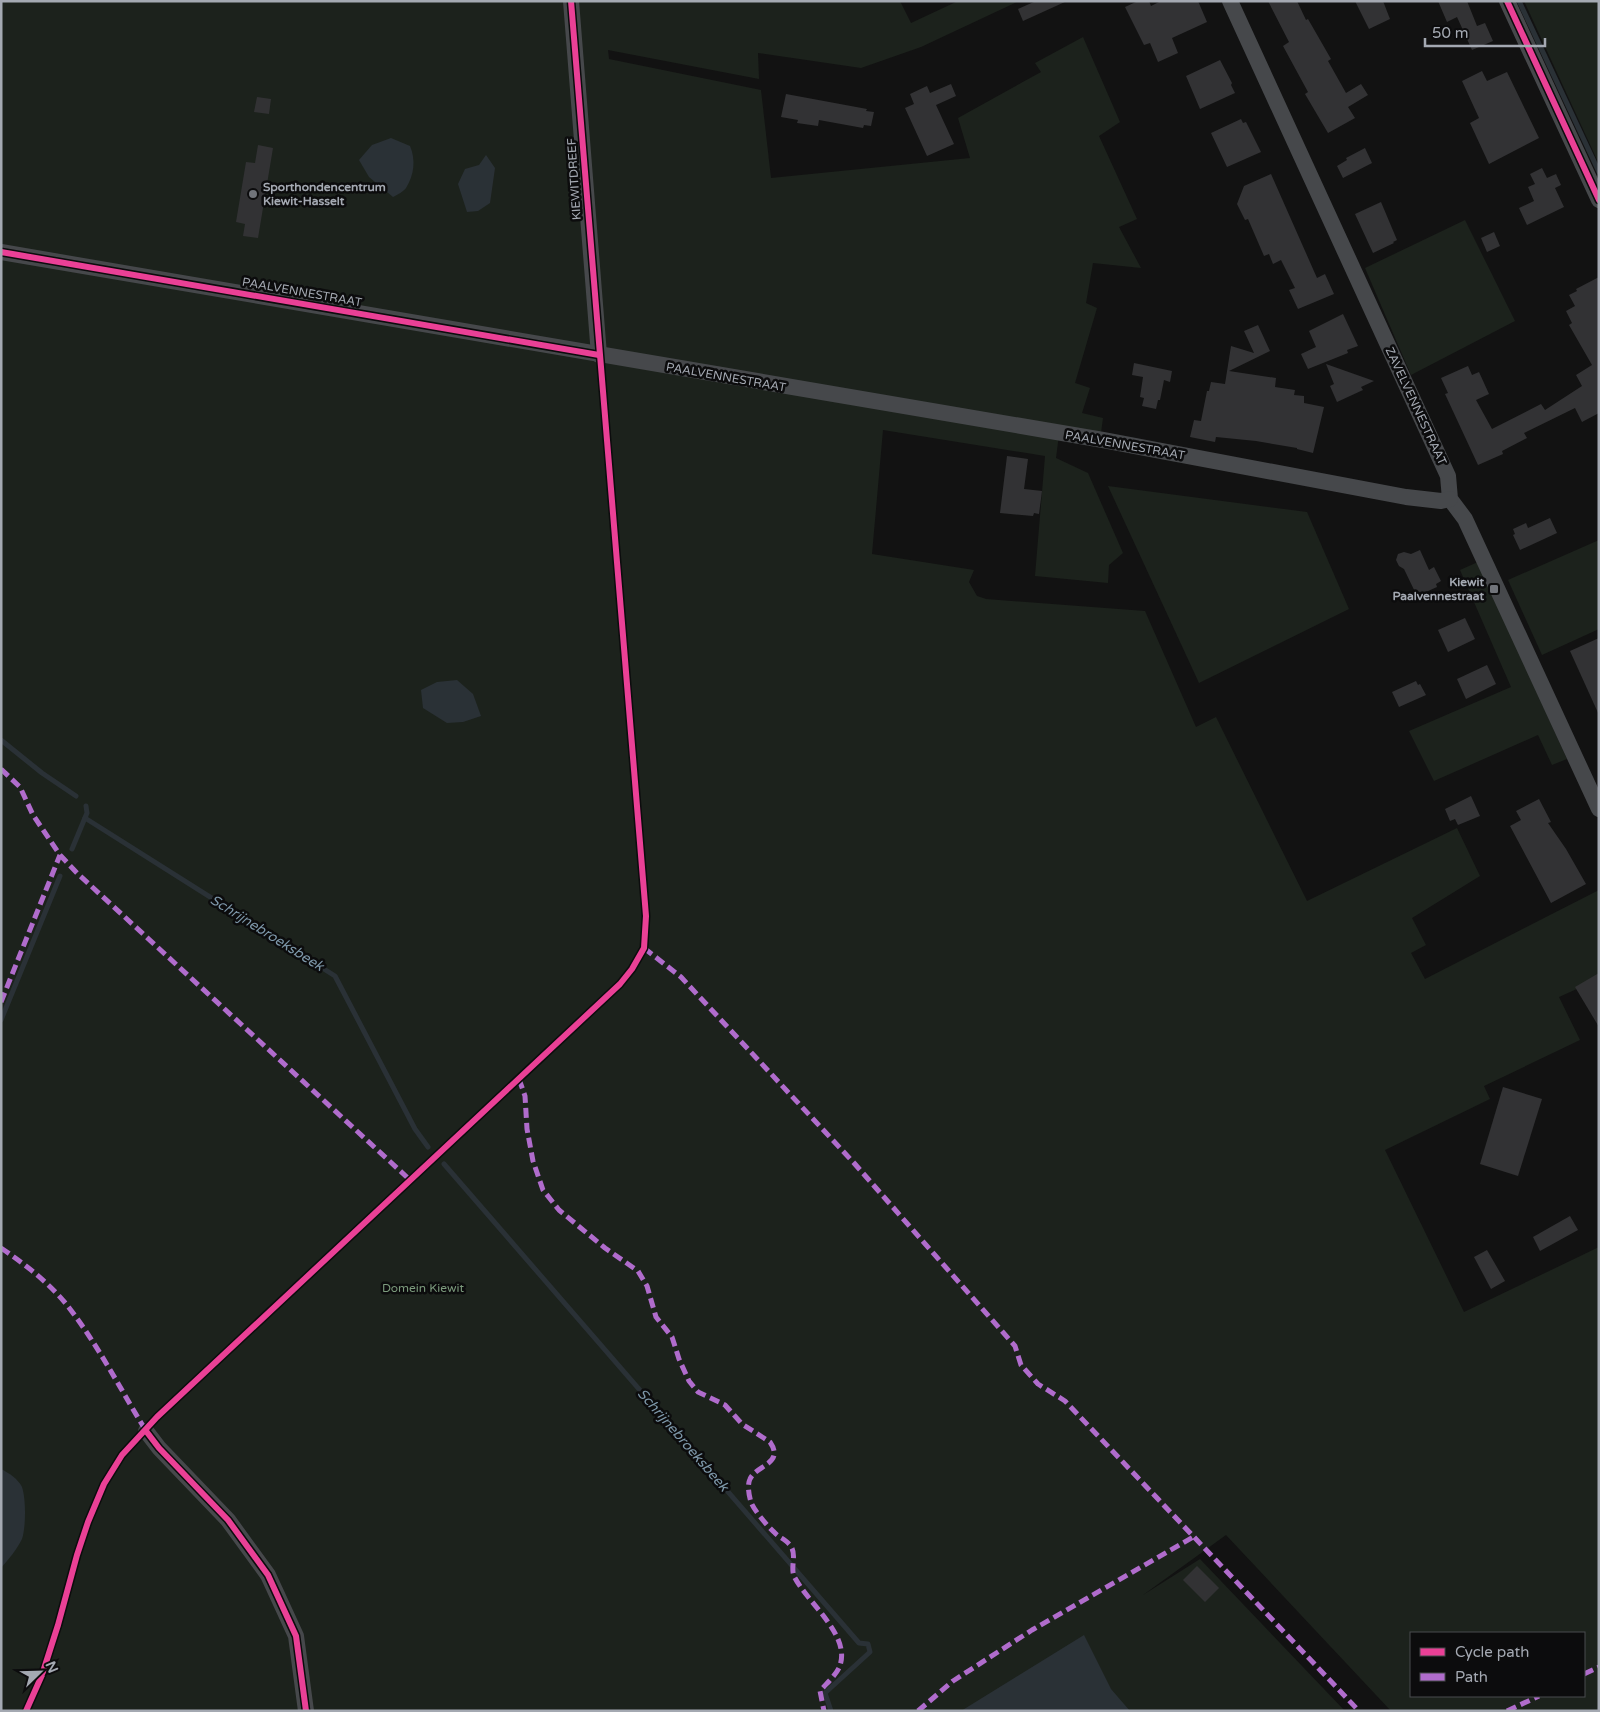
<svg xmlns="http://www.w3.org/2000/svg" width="1600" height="1712" font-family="'Varela Round',sans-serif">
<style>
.green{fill:#1c221c;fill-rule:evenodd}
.water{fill:#2a3136}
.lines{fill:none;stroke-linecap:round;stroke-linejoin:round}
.stream{stroke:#2a3136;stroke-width:5}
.building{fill:#323234}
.minor{stroke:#46484b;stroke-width:16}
.quiet{stroke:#b06ccc;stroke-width:5;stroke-dasharray:10 5;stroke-linecap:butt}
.cycleway-casing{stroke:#0c0c0d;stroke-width:9}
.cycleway{stroke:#ea4096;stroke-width:6}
.poi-dot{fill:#71747a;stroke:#0c0c0d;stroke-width:2}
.labels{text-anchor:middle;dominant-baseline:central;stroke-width:5;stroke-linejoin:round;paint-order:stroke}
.street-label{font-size:12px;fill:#a4a9b2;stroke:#0c0c0d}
.poi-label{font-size:12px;font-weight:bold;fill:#a4a9b2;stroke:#0c0c0d;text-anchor:start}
.park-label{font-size:12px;fill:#7c9b7d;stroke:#0c0c0d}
.water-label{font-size:14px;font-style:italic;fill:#7e98aa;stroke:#0c0c0d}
</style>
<rect width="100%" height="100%" fill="#121212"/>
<g class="green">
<path d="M1,1h899l11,22 47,-22h61l-98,46 -60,21 -103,-15 1,26 -151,-29 1,9 152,31 10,88 199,-20 -12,-40 83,-46 -6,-9 48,-26 37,85 -21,14 38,83 -18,8 22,41 -48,-5 -7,40 11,5 -22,75 15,5 -8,25 21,5 -2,15 -41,-6 -4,31 32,15 35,80 -14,12 -1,18 -73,-7 10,-120 -162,-26 -11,124 102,16 -5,12 8,14 9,3 159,12 51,116 20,-10 91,184 150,-73 23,48 -68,42 14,27 -15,8 14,26 174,-89v89l-40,18 21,43 -96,46 6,13 -105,51 79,162 135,-65v464h-208l-165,-176 -83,60 57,-36 145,152h-1344zM1411,1633h173v63h-173z"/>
<path d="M1524,1h75v163z"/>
<path d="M1465,220l50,101 -104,54 -46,-107z"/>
<path d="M1108,486l199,26 42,97 -150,74z"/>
<path d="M1599,540v89l-57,26 -34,-75z"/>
<path d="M1478,562l89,197 -15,6 -14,-30 -104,46 -25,-50 102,-44 -51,-117z"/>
</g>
<g class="water">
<path d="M391,138l19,8c6,14 4,29 -4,42 -3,4 -9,7 -13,9l-24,-20 -10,-17 13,-15z"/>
<path d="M486,155l9,13 -5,35 -12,8 -11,1 -9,-28 7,-15 14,-4z"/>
<path d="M457,680l16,14 8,22 -18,6 -16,1 -24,-15 -2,-18 16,-8z"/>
<path d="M1,1469c8,4 17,10 21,18 4,12 4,40 0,52 -5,10 -13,20 -21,29z"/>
<path d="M1084,1635l27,54 19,22h-169z"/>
</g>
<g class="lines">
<g class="stream">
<path d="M1519,1l80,171"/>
<path d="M1,740l41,33 34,23"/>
<path d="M85,818l250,158 80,153 13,18"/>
<path d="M72,849l15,-36 -1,-7"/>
<path d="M1,1020l59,-144"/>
<path d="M444,1164l415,479 9,1 2,8 -45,41 6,18"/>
</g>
</g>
<g class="building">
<path d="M1036,1h31l-44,20 -5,-12z"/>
<path d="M1138,1h11l2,5 10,-5h37l9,21 -35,16 6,15 -20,9 -8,-19 -6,2 -19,-38z"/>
<path d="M1268,1h29l9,19 2,-1 23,40 -3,2 18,32 15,-9 7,11 -20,12 7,11 -27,15 -23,-39 3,-2 -25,-46 6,-4z"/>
<path d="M1355,1h28l7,18 -21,10z"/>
<path d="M1438,1h29l10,25 8,-3 8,18 -21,9 -15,-33 -10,5z"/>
<path d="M1220,60l12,23 -1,2 4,8 -35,16 -14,-33z"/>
<path d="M1482,71l5,10 20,-9 32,66 -50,26 -19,-41 9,-5 -17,-37z"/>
<path d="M951,84l5,12 -20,9 18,39 -27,12 -22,-48 9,-4 -4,-10 17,-8 3,7z"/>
<path d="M786,94l81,15 -1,2 8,1 -3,14 -7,-1 -1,3 -44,-8 -1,6 -21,-3 1,-3 -17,-3z"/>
<path d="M257,97l14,2 -2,15 -15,-2z"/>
<path d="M1241,119l2,4 3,-1 15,30 -34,15 -16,-34z"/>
<path d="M258,145l15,3 -15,90 -15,-2 2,-12 -9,-2 10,-60 9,1z"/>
<path d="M1365,148l7,15 -29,15 -6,-12 10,-6 -1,-2z"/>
<path d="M1542,168l5,10 9,-4 5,11 -6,3 9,19 -37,18 -8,-17 15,-7 -6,-14 7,-3 -5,-10z"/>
<path d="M1271,174l46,104 8,-4 9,20 -36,15 -9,-19 6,-2 -14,-28 -8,4 -4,-10 -5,2 -16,-37 -3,1 -8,-16 7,-18z"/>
<path d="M1381,202l16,38 -4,2 1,1 -21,10 -18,-39z"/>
<path d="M1494,232l6,14 -13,6 -6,-14z"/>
<path d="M1599,277v136l-17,9 -7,-14 -51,25 3,5 -25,13 1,3 -25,11 -33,-71 3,-1 -7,-15 27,-12 4,9 7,-3 10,22 -13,6 16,29 49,-25 4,6 37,-24 -6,-11 16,-10 -23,-40 3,-2 -6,-12 9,-5 -6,-11 8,-4 -1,-2z"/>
<path d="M1343,314l15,32 -11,4 1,3 -40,16 -7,-15 15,-7 -7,-16z"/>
<path d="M1258,325l12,26 -41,20 47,7 -1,9 20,3 -1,5 10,1v7l20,4 -11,46 -16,-4v-1l-41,-7 -40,-4 -1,5 -25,-5 4,-17 7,1 6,-30h2l2,-9 14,2 6,-38 23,7 -10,-22z"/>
<path d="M1134,363l38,8 -2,11 -6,-2 -4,20h-2l-2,9 -14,-3 2,-8 -4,-1 3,-20 -11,-2z"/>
<path d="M1326,364l48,17 -13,6 2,3 -26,12 -7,-16 4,-2z"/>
<path d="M1007,456l21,3 -4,30 18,2 -3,23 -5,-1 -1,3 -33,-3z"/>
<path d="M1550,518l7,15 -37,17 -7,-15 2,-1 -2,-5 13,-6 2,5z"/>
<path d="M1420,550l9,20 5,-3 7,14 -5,3 1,3 -20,9 -13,-27 -5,-3 -3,-6 2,-6 6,-2 7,2z"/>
<path d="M1465,618l10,21 -27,13 -10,-22z"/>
<path d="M1599,638v77l-29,-64z"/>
<path d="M1487,665l9,19 -30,15 -9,-20z"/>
<path d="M1416,681l2,4 2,-1 6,11 -27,12 -7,-15z"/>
<path d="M1471,796l9,20 -22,9 -3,-6 -5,2 -5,-12z"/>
<path d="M1539,799l12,23 -3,1 18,26 20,35 -35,19 -41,-77 11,-6 -5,-9z"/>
<path d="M1599,973v54l-24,-40z"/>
<path d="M1503,1087l39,12 -24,77 -38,-12z"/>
<path d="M1570,1216l8,14 -38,21 -7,-14z"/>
<path d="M1487,1250l18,31 -14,8 -17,-32z"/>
<path d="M1197,1566l22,22 -14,14 -22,-22z"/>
</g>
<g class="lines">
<g class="minor">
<path d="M571,1l28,354"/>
<path d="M1230,1l218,475 2,23 15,20 134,290"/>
<path d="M1507,1l92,199"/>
<path d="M1,252l1102,188 303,57 35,4 9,-2"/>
<path d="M146,1431l13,17 69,72 40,55 28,61 10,75"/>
</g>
<g class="quiet">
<path d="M1,769l19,18 13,28 27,40 17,18 333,307"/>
<path d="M644,948l37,29 173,186 161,183 6,19 17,19 27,17 294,310"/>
<path d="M1,1002l59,-147"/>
<path d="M519,1079l6,17 2,33 6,32 10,29 16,20 46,38 33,23 9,15 9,31 16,20 7,22 10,22 9,11 27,13 17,19 28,18c15,22 -14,23 -20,37 -3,6 -1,17 1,23 2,7 17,25 23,30 4,5 11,7 15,12 9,9 1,22 5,32 13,27 59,60 45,92 -4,8 -13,16 -19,23l4,20"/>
<path d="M1,1248c25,17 51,37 69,61 29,38 51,81 76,122"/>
<path d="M1584,1674l15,-7"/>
<path d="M918,1711l35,-30 79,-51 163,-94"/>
<path d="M1507,1711l32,-15"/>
</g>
<g class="cycleway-casing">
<g id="cycleway">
<path d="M1507,1l92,199"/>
<path d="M1,252l598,103"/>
<path d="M146,1431l13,17 69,72 40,55 28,61 10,75"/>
<path d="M26,1711l16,-36 16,-50 19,-70 11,-33 16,-38 18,-29 35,-38 463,-433 12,-15 12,-21 2,-32 -75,-915"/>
</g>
</g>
<use href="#cycleway" class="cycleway"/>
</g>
<g class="poi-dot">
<circle cx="253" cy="194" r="5"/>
<rect x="1489" y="584" width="10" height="10" rx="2.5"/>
</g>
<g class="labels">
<g class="street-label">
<text transform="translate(574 179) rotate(-94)">KIEWITDREEF</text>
<text transform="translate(302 292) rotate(10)">PAALVENNESTRAAT</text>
<text transform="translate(726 377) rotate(10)">PAALVENNESTRAAT</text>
<text transform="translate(1416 406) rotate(65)">ZAVELVENNESTRAAT</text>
<text transform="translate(1125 445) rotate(10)">PAALVENNESTRAAT</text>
</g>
<g class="poi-label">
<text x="263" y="187">Sporthondencentrum<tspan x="263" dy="14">Kiewit-Hasselt</tspan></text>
<text x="1484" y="582" text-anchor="end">Kiewit<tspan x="1484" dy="14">Paalvennestraat</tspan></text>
</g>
<g class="park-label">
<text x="423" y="1288">Domein Kiewit</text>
</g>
<g class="water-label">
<text transform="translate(267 933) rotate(32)">Schrijnebroeksbeek</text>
<text transform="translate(683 1440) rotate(49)">Schrijnebroeksbeek</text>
</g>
</g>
<rect width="1600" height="1712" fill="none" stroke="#a4a9b2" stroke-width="5"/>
<rect x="1410" y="1632" width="175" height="65" fill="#0c0c0d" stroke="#494b4f"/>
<rect x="1420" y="1648" width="25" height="8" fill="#ea4096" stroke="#494b4f"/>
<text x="1455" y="1657" font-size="15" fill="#a4a9b2">Cycle path</text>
<rect x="1420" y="1673" width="25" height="8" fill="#b06ccc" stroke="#494b4f"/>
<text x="1455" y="1682" font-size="15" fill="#a4a9b2">Path</text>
<g transform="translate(40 1672) rotate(67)" stroke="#0c0c0d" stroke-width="4" paint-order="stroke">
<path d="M0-4L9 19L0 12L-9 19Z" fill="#a4a9b2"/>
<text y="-8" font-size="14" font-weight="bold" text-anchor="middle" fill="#a4a9b2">N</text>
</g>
<path d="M1425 38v8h120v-8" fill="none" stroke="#a4a9b2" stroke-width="2.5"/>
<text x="1432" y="38" font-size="15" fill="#a4a9b2" stroke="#0c0c0d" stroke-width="4" paint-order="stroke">50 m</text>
</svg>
